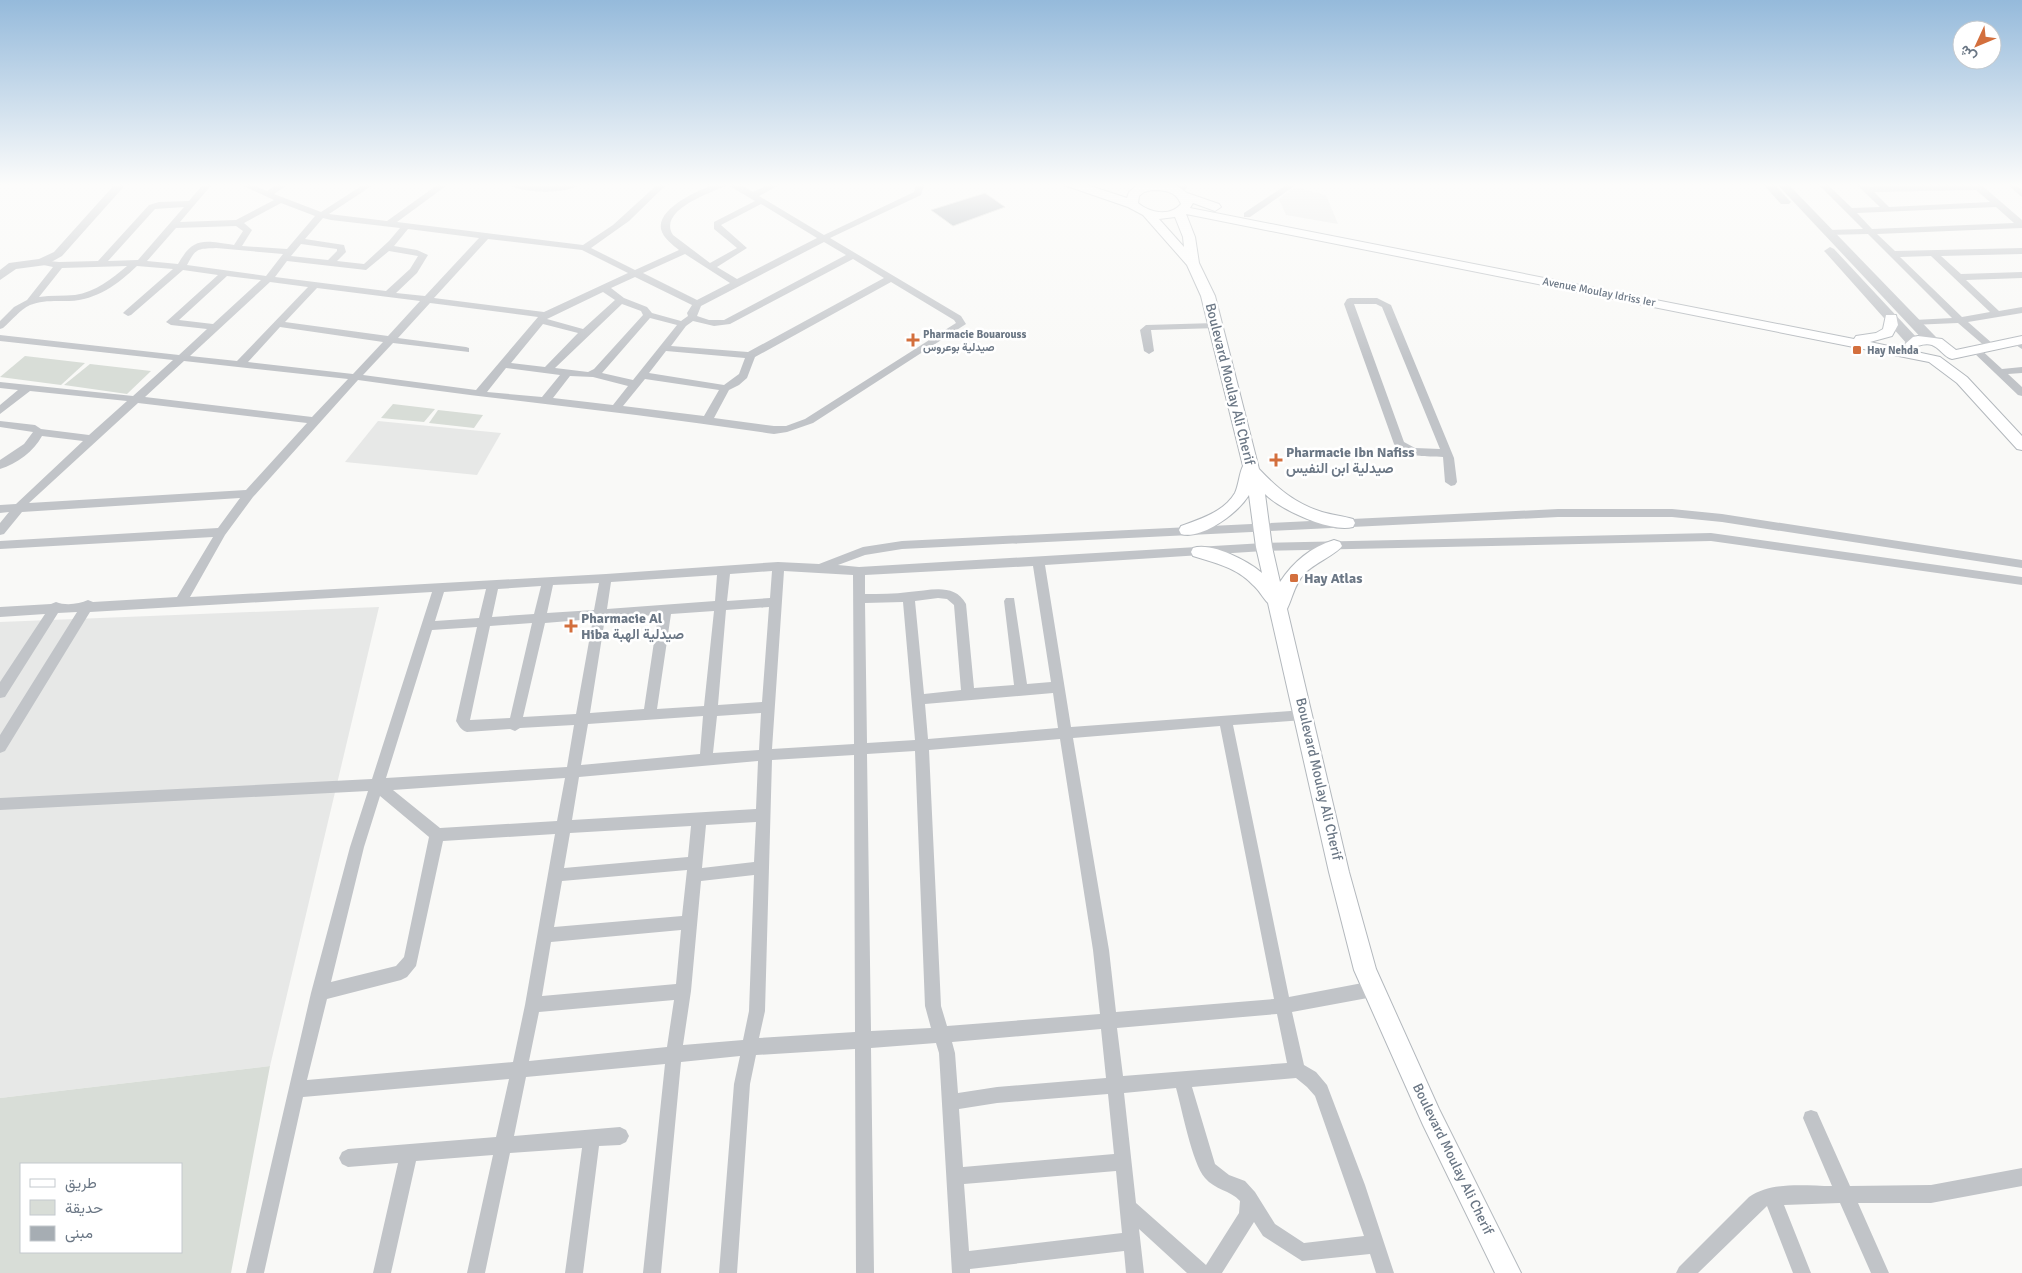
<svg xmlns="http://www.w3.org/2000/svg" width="2022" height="1273" font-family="Signika,Vazirmatn,sans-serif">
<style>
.built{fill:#e7e8e7}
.green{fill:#d8ddd7;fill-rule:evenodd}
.building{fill:#a6adb3;stroke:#dbdbd9}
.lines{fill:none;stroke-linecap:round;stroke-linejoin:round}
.secondary-casing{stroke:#b3b8bd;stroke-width:2}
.minor{fill:#c1c4c8;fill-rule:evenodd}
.tertiary{fill:#c1c4c8;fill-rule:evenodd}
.secondary{fill:#fff;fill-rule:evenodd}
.poi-dot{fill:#d36f3d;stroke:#fff;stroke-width:2}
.labels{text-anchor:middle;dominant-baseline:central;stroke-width:5;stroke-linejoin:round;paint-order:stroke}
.far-street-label{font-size:11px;fill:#6b7785;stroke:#fff}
.far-poi-label{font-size:11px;font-weight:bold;fill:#6b7785;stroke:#fff;text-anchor:start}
.street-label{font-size:14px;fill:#6b7785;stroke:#fff}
.poi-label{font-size:14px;font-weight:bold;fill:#6b7785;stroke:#fff;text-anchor:start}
</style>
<rect width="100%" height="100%" fill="#f9f9f7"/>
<g class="built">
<path d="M1295,187l31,8 12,29 -52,-9 -7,-16z"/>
<path d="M378,421l123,12 -24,42 -132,-13z"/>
<path d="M379,607l-109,459 -270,32v-476z"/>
</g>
<g class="green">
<path d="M25,356l60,7 -24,22 -61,-8z"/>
<path d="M90,364l61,7 -24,23 -63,-9z"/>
<path d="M393,404l42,5 -11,13 -43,-4z"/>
<path d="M438,410l45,5 -9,13 -45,-5z"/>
<path d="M270,1066l-39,207h-231v-175zM21,1164h160v88h-160z"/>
</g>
<path class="building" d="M985,193l20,14 -52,19 -22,-16z"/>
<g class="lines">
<g class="secondary-casing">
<g id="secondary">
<path d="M1062,183h19l46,15 2,-6 7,-6 13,-3h15l13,3 10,7 32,11 2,3 -6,4 -22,-8 -3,5 664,131 2,-3 20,-3 7,-4 3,-14h10l2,10 -6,11 -22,6 70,15 27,20 55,59v14l-5,-1 -60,-66 -28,-21 -743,-148 9,23 4,26 16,33 44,173c19,20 37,35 63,43 10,3 21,4 31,7l2,4 -2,4c-22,6 -72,-17 -88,-33l7,53 8,35c13,-20 31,-35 54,-42l6,2 2,4c-5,8 -29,18 -38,28 -10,11 -11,23 -17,35l62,263 27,97 63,140 82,164h-26l-72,-148 -69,-155 -25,-98 -61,-269c-5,-5 -9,-13 -15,-18 -17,-18 -38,-22 -60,-29l-2,-4 2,-4c19,-6 55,13 69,25l-6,-26 -7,-52c-11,18 -47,45 -68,39l-2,-4 2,-4c19,-7 43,-14 54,-33 4,-9 4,-19 8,-27l-42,-170 -14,-31 -44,-50 -15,-8 -64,-22zM1152,190c12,0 24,1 29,14 -11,13 -31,9 -43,-1l1,-7 5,-4zM1175,217l8,20 1,10 -25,-28z"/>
<path d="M1918,336l24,3 14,11 66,-14v8l-70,15c-8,-2 -12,-11 -20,-14 -10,-3 -16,4 -25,2l-2,-3 8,-7z"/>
</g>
</g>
<g class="minor">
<path d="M204,183h9l-33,39 56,-2 38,-20 -37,-17h12l18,8 12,-8h11l-16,11 47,18 45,-29h10l-47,31 58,7 53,-38h10l-53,39 186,23 30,-20 46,-42h9l-39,38 -38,27 44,22 44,-20c-6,-5 -16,-12 -18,-21 -4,-21 39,-40 55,-45 5,-2 14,-1 19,-1 6,1 13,6 18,9l19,-9h11l-24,13 65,39 90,-43 3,-9h8l-4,12 -91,43 131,78 5,8 -153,99 -26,9 -13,2c-138,-21 -277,-34 -416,-54l-105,117 -28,38 -35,62 416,-23 172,-12 41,2 44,-17 39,-6 656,-32h114l50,5 300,46v8l-300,-46 -50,-5h-114l-656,32 -37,6 -27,10 21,2 405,-24 447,-10 311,44v8l-311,-44 -447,10 -219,14 26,162 233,-17 5,1 2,4 -2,4 -5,1 -71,5 56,272 84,-16 6,3 2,5 -2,5 -6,3 -81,15 12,53 12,7 11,13 38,100 29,88h-18l-6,-19 -68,7 -39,-25 -9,-14 -32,51h-35l-48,-44 5,44h-18l-2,-22 -154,18v4h-18l-13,-220 -3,-10 -65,5 3,225h-18l-1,-224 -99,6 -6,29 -13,189h-18l15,-189 6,-28 -59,6 -20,211h-18l22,-209 -139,13 -12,59 106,-9 6,3 3,6 -3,6 -6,3 -21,1 -16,127h-18l17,-125 -72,5 -25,120h-18l26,-118 -77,6 -25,112h-18l25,-110 -50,4 -6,-3 -3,-6 3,-6 6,-3 148,-12 13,-58 -206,18 -39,176h-18l65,-280 39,-146 18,-56 -368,19v-12l372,-19 60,-187 -342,20 -85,139 -5,2v-18l77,-123 -19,1 -53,84 -5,1v-16l45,-68 -45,3v-10l51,-3 5,-2c10,4 23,2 32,-2l5,2 84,-5 36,-60 -213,12v-8l218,-13 22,-30 -218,14 -18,22 -4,1v-12l9,-11 -9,1v-8l16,-1 67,-63 -41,-5c-8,15 -25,28 -42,33v-9l24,-16 9,-12 -33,-5v-6l35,4 6,4 48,6 38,-34 -97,-10 -30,23v-9l18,-15 -18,-2v-6l133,14 40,-36 -173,-19v-6l179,20 28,-26 -36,-4 -5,-3 52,-47 -35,-5 -52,45 -3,1 -5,-3 2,-2 48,-42 -36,-3c-19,18 -40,34 -68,35 -13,0 -27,-1 -39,4 -10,5 -18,15 -27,23l-3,1v-8l14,-14 13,-7 26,-33 -14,-3v-4l20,2 39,-1 51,-56 10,-3 30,-1zM728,185l27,16 -41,21v7l23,19 -27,15 -37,-28c-16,-25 39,-43 55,-50zM281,203l34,13 -28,33 -45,-3 10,-16 -8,-7zM761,204l56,34 -80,41 -20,-12 30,-19 -26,-23zM184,207l-46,53 -30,1 47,-52zM323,218l8,2 69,8 -11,13 -25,23 -27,-3 9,-9 -2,-7 -39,-6zM236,226l7,5 -9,14c-30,-4 -40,-9 -56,19l-31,-3 29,-33zM408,229l71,9 -54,58 -29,-3 21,-20 11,-18 -11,-5 -23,-4zM488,239l94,11 46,23 -84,39 -110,-14zM824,242l22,13 -122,65h-15l-12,-4 4,-10zM301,244l36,5v2l-9,9 -37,-4zM216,248l67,6 -17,22 -79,-11c9,-17 10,-16 29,-17zM389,251l29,5 -8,13 -24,22 -111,-14 12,-16 79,9zM685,254l45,29 -33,17 -54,-27zM853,259l31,19 -136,74 -77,-6 15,-20 7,-5 21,5 16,-2zM127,266c-15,13 -32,26 -52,29 -12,1 -24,0 -36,2l23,-29zM227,276l34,4 -48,44 -34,-4zM635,277l57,28 -5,8 1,3 -7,5 -29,-8 -5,-6 -23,-9 -13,-10zM270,282l38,5 -71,74 -47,-5zM891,282l63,38 2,3 -151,96 -19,7h-12l-60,-8 15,-28 10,-5 8,-7 8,-21zM317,288l103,13 -32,35 -103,-14zM603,292l12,8 -32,29 -36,-10zM430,303l108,14 -62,73 -113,-15 30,-32 76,9v-4l-3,-1 -68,-9zM622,304l19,7 2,4 -49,54 -6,3 -33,-4zM650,318l27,7 -44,55 -31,-7zM543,324l35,9 -33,34 -34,-4zM280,327l103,15 -30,32 -105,-12zM666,351l79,7 -6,16 -15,11 -75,-12zM184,361l164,18 -36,38 -167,-20zM506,368l54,7 -18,22 -55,-5zM570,376l23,1 35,9 -15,19 -60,-7zM645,379l74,11 -15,26 -81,-10zM138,403l169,20 -61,67 -217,13zM1033,566l18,116 -24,2 -13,-86h-8l-2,3 10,84 -40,3 -8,-84c-12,-22 -37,-13 -57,-12 -15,2 -29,2 -44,2v-19zM772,571l-2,27 -43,3 3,-27zM784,571l69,4 1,169 -82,5zM717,575l-2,26 -108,8 4,-27zM599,583l-5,27 -47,3 6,-28zM541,586l-7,28 -42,3 6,-28zM486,589l-7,29 -44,3 9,-29zM938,598l9,1 7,6 7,85 -37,4 -9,-93zM903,602l12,138 -48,3 -2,-140zM769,607l-7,95 -44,3 8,-95zM714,611l-10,95 -47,3 14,-95zM658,615l-14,94 -54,4 15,-95zM593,619l-17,95 -53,3 22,-94zM532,623l-22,95 -40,2 20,-94zM477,627l-21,94c3,5 5,9 11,11l43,-3 5,2 5,-3 54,-3 -7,42 -181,11 46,-148zM1053,693l5,35 -130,11 -3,-35zM761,713l-2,37 -46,3 4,-37zM703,716l-3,38 -119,11 7,-41zM1220,726l54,273 -158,13 -7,-62 -36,-212zM1060,739l33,211 7,64 -153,12 -6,-20 -12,-256zM915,751l10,255 6,22 -60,3 -4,-277zM854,755l1,277 -96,6 6,-27 7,-251zM758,761l-2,48 -184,11 7,-43zM565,778l-8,43 -117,7 -47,-38zM380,796l49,41 -25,120 -8,9 -65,16 33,-135zM756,822l-2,40 -52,6 4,-43zM691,826l-3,31 -124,11 6,-35zM555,834l-30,171 -12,57 -206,18 20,-81 74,-19 6,-3 9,-11 27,-125zM687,870l-5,46 -128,11 8,-46zM754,875l-5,136 -6,29 -60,5 8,-54 10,-110zM681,930l-5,54 -134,12 9,-54zM674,1000l-7,47 -138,14 10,-49zM1277,1014l10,49 -164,13 -6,-48zM1101,1029l5,49 -109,9 -39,6 -3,-40 -3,-11zM1296,1078l11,9 8,9 49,140 -60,7 -29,-19 -20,-32 -10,-11 -16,-6 -14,-11 -23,-77zM1176,1088c6,21 16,75 29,90 10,12 25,12 35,23l-1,12 -33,52 -70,-62 -12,-110zM1108,1094l6,60 -151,13 -4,-58 38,-6zM1116,1171l6,62 -153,18 -5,-67z"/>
<path d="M505,183l39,3 40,-3c-17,12 -62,11 -79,0z"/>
<path d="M1182,183h9l-9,10h-6l-1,-2z"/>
<path d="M1289,183h10l-49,34h-6v-4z"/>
<path d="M1817,183h9l26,25 28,-1 -25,-24h9l5,4 110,-4 43,37v8l-145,6 18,17 127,-3v6l-81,2 20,18 61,-2v6l-56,2 33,31 23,-4v6l-54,9 25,22v4h-6l-29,-25 -47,2v-4l3,-1 38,-2 -84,-84 -43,1v-4l3,-1 35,-1zM1976,190l14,12 -101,5 -15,-15zM1996,207l18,16 -142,6 -15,-16zM1931,256l59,56 -28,5 -62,-60z"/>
<path d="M2005,183h9l8,7v7z"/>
<path d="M1377,298l14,7 63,153 3,24 -2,3 -4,1 -6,-4 -2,-25c-16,-1 -38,1 -49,-13l-50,-140 3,-5 3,-1zM1354,304h22l6,3 58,142 -25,-1 -11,-6z"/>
<path d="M1215,323l3,1v4l-67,2 3,21 -5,3 -5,-3 -4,-21 6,-5z"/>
<path d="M2016,339l6,3v7l-11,-7z"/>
<path d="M1975,346l3,1 24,22 20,-2v6l-14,1 14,13v9l-4,-1 -46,-44 -2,-2z"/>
<path d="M1811,1110l6,2 33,74 81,-1 91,-17v18l-91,17h-73l31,70h-18l-31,-70 -56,2 27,68h-18l-26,-67 -69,67h-22l3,-6 70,-70c23,-16 56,-11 83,-11l-29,-68 2,-6z"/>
</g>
<g class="tertiary">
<path d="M116,183h11l-65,73 -16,9 -30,4 -16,11v-10l9,-7 30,-4 15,-7z"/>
<path d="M1762,183h11l16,17 2,2 -2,2h-8z"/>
<path d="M1776,183h11l149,154 1,3 -1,3h-10z"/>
<path d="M1830,247l4,2 84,90 1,3 -1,3h-10l-82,-92 -2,-2z"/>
</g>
<use href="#secondary" class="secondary"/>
</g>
<linearGradient id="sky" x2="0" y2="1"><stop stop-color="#95badb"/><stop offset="0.51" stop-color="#fcfcfb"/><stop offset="1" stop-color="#fcfcfb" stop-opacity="0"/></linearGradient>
<rect width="2022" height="362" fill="url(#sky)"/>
<g class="poi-dot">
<path d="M910.5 332.5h5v5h5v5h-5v5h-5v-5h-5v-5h5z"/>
<rect x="1852" y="345" width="10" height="10" rx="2.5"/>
<path d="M1273.5 452.5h5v5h5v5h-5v5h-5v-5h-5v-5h5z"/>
<rect x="1289" y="573" width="10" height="10" rx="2.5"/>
<path d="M568.5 618.5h5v5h5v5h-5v5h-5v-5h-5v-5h5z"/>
</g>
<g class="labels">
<g class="far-street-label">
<text transform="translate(1599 292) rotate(11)">Avenue Moulay Idriss Ier</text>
</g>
<g class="far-poi-label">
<text x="923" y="334">Pharmacie Bouarouss<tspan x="923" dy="13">صيدلية بوعروس</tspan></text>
<text x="1867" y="350">Hay Nehda</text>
</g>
<g class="street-label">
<text transform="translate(1230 384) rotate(76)">Boulevard Moulay Ali Cherif</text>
<text transform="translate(1319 779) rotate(77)">Boulevard Moulay Ali Cherif</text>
<text transform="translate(1453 1159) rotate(64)">Boulevard Moulay Ali Cherif</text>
</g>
<g class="poi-label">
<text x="1286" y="452">Pharmacie Ibn Nafiss<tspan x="1286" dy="16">صيدلية ابن النفيس</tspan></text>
<text x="1304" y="578">Hay Atlas</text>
<text x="581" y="618">Pharmacie Al<tspan x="581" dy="16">Hiba صيدلية الهبة</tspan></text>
</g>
</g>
<rect x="20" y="1163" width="162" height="90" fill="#ffffff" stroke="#c4c9ce"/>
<rect x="30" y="1179" width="25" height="8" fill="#ffffff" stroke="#c4c9ce"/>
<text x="65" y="1188" font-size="15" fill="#6b7785">طريق</text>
<rect x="30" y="1200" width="25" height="15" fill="#d8ddd7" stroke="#c4c9ce"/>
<text x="65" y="1213" font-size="15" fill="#6b7785">حديقة</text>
<rect x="30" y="1226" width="25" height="15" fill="#a6adb3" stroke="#c4c9ce"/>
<text x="65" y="1238" font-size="15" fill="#6b7785">مبنى</text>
<g transform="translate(1977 45) rotate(226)"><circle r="24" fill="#ffffff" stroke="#c4c9ce"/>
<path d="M0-4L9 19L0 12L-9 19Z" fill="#d36f3d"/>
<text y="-8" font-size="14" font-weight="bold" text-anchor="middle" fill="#6b7785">ش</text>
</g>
</svg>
